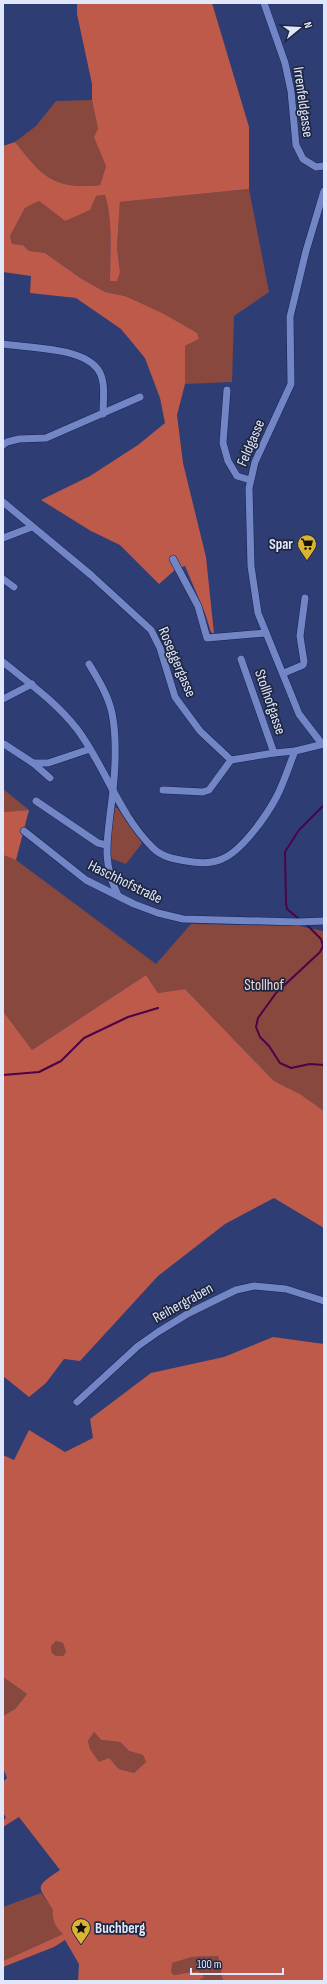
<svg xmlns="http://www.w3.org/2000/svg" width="327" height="1984" font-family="'Sofia Sans Condensed',sans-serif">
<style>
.green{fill:#88483d}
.forest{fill:#bd5a4a;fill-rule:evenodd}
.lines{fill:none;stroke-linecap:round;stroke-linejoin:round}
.stream{stroke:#4d0249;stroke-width:2}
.minor-casing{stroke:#182258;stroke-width:8}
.minor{stroke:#7285c4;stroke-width:7}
.labels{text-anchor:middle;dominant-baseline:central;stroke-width:3.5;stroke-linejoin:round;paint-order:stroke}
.street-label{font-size:15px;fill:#e0e7fb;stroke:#1f2740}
.poi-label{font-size:15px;font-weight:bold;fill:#e0e7fb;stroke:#1f2740;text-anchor:end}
.park-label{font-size:15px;fill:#f3d7d2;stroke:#1f2740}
</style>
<rect width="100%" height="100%" fill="#2f3d75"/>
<g class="green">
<path d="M92,100l14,66 -6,19c-47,5 -58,-9 -85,-43l21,-16 20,-25z"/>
<path d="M249,189l20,103 -35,24 -2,66 -47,2v-38l14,-7 -74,-43 -20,-4 -23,-13 -37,-26 -16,-2 -6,-6 -11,-1 -2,-8 15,-28 14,-7 26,20 31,-25 9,-1c8,26 5,58 5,86l10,-9 -3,-24 3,-46z"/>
<path d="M3,789l26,21 -26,2z"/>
<path d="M115,808h2l25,35 -16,21 -16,-6 -1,-11z"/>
<path d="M3,855l13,5 140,104 35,-40 108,2 24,5 1,180 -24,-17 -26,-13 -89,-92 -27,4 -12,-18 -114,75 -29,-39z"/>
<path d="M56,1641l7,2 3,9 -3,4h-7l-4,-3 -1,-8z"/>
<path d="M3,1677l24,17 -12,15 -12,7z"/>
<path d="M94,1732l7,8 19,2 9,9 14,4 3,7 -12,11 -15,-4 -5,-6h-15l-9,-14 -2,-8z"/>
<path d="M41,1893l13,17c-2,11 1,17 9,24l-60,27v-54z"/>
<path d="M218,1956l5,25h-26l1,-10 -24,4 -3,-3v-9l21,-6z"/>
</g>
<g class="forest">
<path d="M77,3h135l37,124v62l-129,13 -3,46 3,24 -3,9h-7c0,-28 3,-60 -5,-86l-9,1 -6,14 -25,11 -26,-20 -14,7 -15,28 2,8 11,1 6,6 16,2 37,26 23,13 20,4 39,18 33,19 2,6 -14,7v38l-8,31 6,48 23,94 8,77 -3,-2 -6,-19 -20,-47 -9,3 -17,15 -39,-39 -29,-14 -50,-31 49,-24 48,-31 27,-22 -5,-25 -15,-40 -24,-29 -45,-31 -46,-5 1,-17 -28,-4v-126l12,-4c27,34 38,48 85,43l6,-19 -12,-29 4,-8 -6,-29v-16l-15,-70z"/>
<path d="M29,810l-13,50 -13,-5v-43z"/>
<path d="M146,975l12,18 27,-4 89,92 26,13 24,17v117l-50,-30 -49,26 -67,52 -78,85 -16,-2 -18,24 -17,14 -26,-21v-365l29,39z"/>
<path d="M273,1337l51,7v637h-101l-5,-25 -26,1 -20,6 -1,9 3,3 24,-4 6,6 -7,4h-119l1,-17 -14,-24 -11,7 -51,20v-6l60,-27c-8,-7 -11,-13 -10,-24 -15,-25 -20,-22 7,-40l-41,-53 -16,10v-7l3,-2 -3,-6v-30l4,-4 -4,-10v-52l12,-7 12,-15 -24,-17v-222l11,5 15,-30 36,22 28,-14 -3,-19 61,-46 73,-16zM56,1641l7,2 3,9 -3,4h-7l-4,-3 -1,-7zM94,1732l7,8 19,2 9,9 14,4 3,7 -12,11 -15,-4 -10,-11 -10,4 -9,-13 -2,-8z"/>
</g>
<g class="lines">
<g class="stream">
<path d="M299,919l-12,-10 -1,-6 -1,-51 14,-22 25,-25"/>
<path d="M306,924l15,15 2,7 -3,6 -44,41 -18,25 -2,9 4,10 9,9 11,17 11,5 19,-4 14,1"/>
<path d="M3,1075l36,-3 22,-11 23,-23 44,-21 30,-9"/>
</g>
<g class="minor-casing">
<g id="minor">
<path d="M264,3l21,60 6,28 5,54 7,14 13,8 8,-1"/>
<path d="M3,344c26,4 81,3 96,27 7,12 4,29 4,43"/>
<path d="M227,390l-4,53 5,18 9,15 13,4"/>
<path d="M3,445l4,-3 12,-3 27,-1 94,-41"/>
<path d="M3,502l88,73 60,55 9,18 15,49 25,34 31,29 43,-7 21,-2 29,-7"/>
<path d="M3,538l29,-11"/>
<path d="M173,559l25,47 9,32 59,-5"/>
<path d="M3,579l11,8"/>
<path d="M241,659l33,94"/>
<path d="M3,662c26,21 53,40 74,67 28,37 42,86 76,119 9,9 21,11 33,13 11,2 25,3 36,-2 20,-8 45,-44 55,-63 7,-14 12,-30 18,-45"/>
<path d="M89,664c9,15 19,31 23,49 6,30 3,64 -1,94 -4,33 -9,57 7,88"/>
<path d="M284,673l19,-8 1,-3 -4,-26 5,-38"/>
<path d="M3,699l29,-15"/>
<path d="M4,744l29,19h15l42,-14"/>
<path d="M322,744l-23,-30 -41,-101 -7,-47 -2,-78 6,-26 36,-78 -1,-67 16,-66 18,-60"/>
<path d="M33,763l17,15"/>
<path d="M163,790l40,2 6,-2 22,-30"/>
<path d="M36,801l62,42 8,2"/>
<path d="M24,831l62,49 48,24 24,9 25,6 115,3 26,-1"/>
<path d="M77,1402l61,-56 20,-14 31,-19 47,-23 18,-4 32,3 38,12"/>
</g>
</g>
<use href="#minor" class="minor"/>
</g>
<defs>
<g id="supermarket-pin" transform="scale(1)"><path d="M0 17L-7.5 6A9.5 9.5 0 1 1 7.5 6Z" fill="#dab333" stroke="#1f2740"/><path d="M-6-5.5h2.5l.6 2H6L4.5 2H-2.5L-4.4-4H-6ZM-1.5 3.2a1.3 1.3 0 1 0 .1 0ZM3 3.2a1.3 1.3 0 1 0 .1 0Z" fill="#111"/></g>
<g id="sight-pin" transform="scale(1)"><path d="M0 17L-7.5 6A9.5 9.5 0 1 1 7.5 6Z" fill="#dab333" stroke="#1f2740"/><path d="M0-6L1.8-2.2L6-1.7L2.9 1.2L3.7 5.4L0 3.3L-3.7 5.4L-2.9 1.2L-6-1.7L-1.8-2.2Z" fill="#111"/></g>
</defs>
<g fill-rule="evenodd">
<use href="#supermarket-pin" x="307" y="544"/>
<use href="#sight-pin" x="81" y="1928"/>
</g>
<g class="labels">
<g class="street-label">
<text transform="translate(303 102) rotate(82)">Irrenfeldgasse</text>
<text transform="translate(251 443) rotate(-67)">Feldgasse</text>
<text transform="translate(177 662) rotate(67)">Roseggergasse</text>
<text transform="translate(270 702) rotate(71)">Stollhofgasse</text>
<text transform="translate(125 882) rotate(26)">Haschhofstraße</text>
<text transform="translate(183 1303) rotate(-29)">Reihergraben</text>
</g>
<g class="poi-label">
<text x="293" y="544">Spar</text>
<text x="95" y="1928" text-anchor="start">Buchberg</text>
</g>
<g class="park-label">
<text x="264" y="985">Stollhof</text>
</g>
</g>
<rect width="327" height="1984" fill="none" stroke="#e0e7fb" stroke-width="8"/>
<g transform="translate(299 28) rotate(72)" stroke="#1f2740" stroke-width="3" paint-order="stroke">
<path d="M0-3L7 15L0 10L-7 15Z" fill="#e0e7fb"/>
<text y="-6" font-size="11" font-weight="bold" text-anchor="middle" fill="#e0e7fb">N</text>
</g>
<path d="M191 1968v6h92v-6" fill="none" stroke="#e0e7fb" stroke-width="2"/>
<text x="197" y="1968" font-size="12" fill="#e0e7fb" stroke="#1f2740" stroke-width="3" paint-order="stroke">100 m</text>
</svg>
